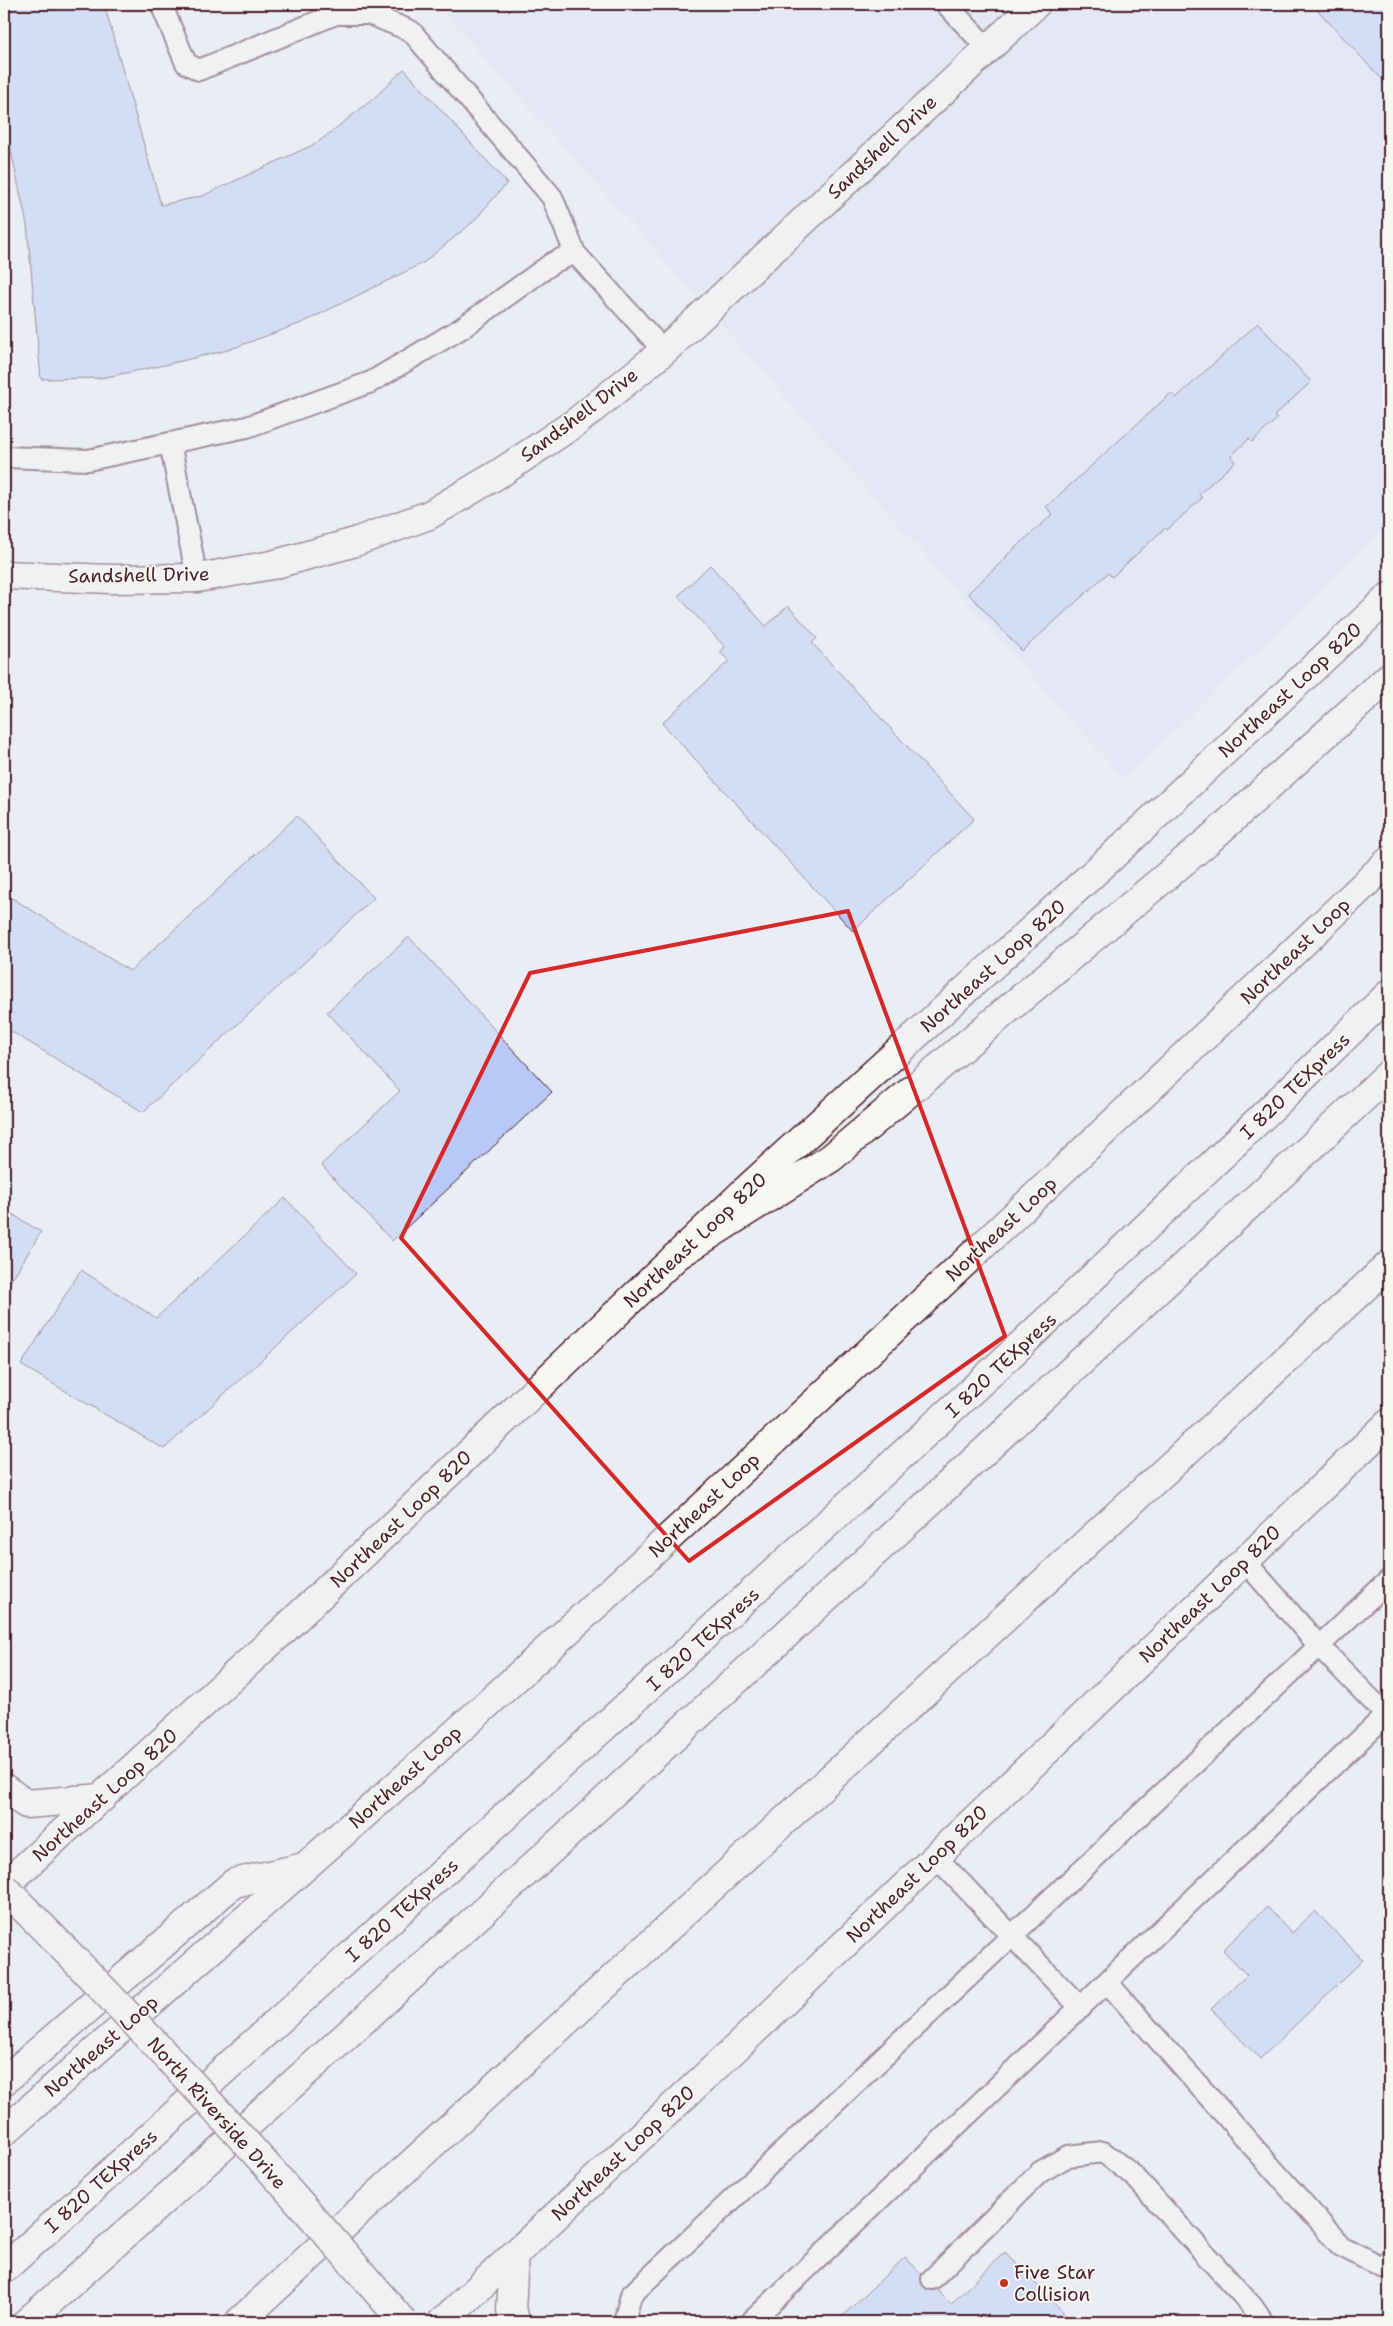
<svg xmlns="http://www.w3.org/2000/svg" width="1393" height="2326" font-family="'Shantell Sans',sans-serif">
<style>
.built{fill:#dbe2f5}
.building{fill:#b8c9f9;stroke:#4a1f2b}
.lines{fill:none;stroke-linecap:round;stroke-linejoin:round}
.service-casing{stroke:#4a1f2b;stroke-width:24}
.minor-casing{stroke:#4a1f2b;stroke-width:31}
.secondary-casing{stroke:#4a1f2b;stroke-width:31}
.motorway-casing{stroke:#4a1f2b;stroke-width:31}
.service{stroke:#f6f6f2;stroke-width:20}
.minor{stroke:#f6f6f2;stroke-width:28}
.secondary{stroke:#f6f6f2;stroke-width:28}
.motorway{stroke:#f6f6f2;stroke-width:28}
.secondary-bridge-casing{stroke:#4a1f2b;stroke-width:31;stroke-linecap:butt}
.secondary-bridge{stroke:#f6f6f2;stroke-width:28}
.marked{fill:none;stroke:#d62828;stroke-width:4;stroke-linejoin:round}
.poi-dot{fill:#c8321e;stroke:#f6f6f2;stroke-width:2}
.labels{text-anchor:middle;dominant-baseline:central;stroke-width:4;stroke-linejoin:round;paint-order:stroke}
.street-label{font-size:19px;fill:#4a1f2b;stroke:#f6f6f2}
.poi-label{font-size:19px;fill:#4a1f2b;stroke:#f6f6f2;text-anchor:start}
</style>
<rect width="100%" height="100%" fill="#eaedf3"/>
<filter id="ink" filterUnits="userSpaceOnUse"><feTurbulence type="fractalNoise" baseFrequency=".02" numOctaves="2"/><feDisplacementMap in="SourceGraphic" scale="10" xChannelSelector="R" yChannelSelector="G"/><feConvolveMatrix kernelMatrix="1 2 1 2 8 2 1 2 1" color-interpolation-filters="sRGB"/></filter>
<g filter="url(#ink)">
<path class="built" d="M437,4h952v520l-265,255z"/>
<g class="building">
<path d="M4,4h100l57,201 41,-9 115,-53 56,-44 31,-30 103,114 -34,39 -50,41 -119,59 -76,28 -68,16 -59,12 -60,1 -14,-154 -23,-107z"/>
<path d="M1312,4h77v83z"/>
<path d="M1258,323l53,59 -37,34 3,3 -25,23 -3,-3 -18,17 4,6 -36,32 3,4 -35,32 -2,-2 -53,49 -4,-4 -86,78 -54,-58 39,-36 -1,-1 47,-42 -7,-7 125,-114 5,5z"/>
<path d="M710,565l56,61 22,-20 29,32 -5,5 162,176 -121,112 -191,-208 67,-62 -9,-9 5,-5 -47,-51z"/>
<path d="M297,816l77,82 -231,214 -139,-85v-134l126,78z"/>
<path d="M409,937l143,155 -160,149 -71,-76 79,-74 -73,-79z"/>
<path d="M285,1198l71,76 -192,175 -143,-84 60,-95 75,48z"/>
<path d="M4,1209l37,23 -37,60z"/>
<path d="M1267,1907l25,26 23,-22 48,49 -103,99 -49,-50 36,-34 -24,-25z"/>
<path d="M1005,2252l68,70h-237l69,-65 46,47z"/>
</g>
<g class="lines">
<g class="service-casing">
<g id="service">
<path d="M161,4l25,59 13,7 137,-56h33l42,17 141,166 23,56 89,98"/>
<path d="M946,4l42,45"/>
<path d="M170,443l27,135"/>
<path d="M4,457l84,3 159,-33 124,-45 91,-54 92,-66 21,-9"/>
<path d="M1245,1561l74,85 70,72"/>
<path d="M935,1856l146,152"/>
<path d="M1107,1982l234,264 40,21 8,-7"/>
<path d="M932,2279l108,-107 28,-16 35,-4 31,24 118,130 11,16"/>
<path d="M624,2322l7,-27 758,-715"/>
<path d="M751,2322l638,-610"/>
</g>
</g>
<g class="minor-casing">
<path id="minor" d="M4,575l107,4 86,-1 75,-13 80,-22 77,-28 71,-42 75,-50 89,-72 372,-347"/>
</g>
<g class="secondary-casing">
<g id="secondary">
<path d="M4,1788l22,16 76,-6"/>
<path d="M4,1886l282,-258 461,-439 370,-337 272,-255"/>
<path d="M514,2255l-3,55 5,12"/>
<path d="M442,2322l297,-277 650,-622"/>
</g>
</g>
<g class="motorway-casing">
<g id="motorway">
<path d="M675,1257l156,-99 377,-317 181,-164"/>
<path d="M4,2081l230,-198 66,-15"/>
<path d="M4,2132c155,-138 313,-274 467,-413 310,-282 615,-569 918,-858"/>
<path d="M4,2269c464,-422 936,-836 1385,-1275"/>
<path d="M27,2322c460,-409 913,-827 1362,-1248"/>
<path d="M239,2322l1150,-1057"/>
</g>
</g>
<use href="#service" class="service"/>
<use href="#minor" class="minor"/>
<use href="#secondary" class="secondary"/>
<use href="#motorway" class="motorway"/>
<g class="secondary-bridge-casing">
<path id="secondary-bridge" d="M4,1888c139,139 272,284 399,434"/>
</g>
<use href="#secondary-bridge" class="secondary-bridge"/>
</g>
</g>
<path d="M0 0H1393V2326H0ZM848,911l157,425 -316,225 -288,-323 129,-265z" fill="#eaedf3" fill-opacity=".55" fill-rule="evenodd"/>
<path class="marked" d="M848,911l157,425 -316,225 -288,-323 129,-265z"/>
<circle class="poi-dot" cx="1004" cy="2283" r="5"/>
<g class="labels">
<g class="street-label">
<text transform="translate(882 147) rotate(-43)">Sandshell Drive</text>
<text transform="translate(579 415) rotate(-37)">Sandshell Drive</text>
<text transform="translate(139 575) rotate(-1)">Sandshell Drive</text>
<text transform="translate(1290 690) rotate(-43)">Northeast Loop 820</text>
<text transform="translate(1295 951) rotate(-44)">Northeast Loop</text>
<text transform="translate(993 966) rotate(-42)">Northeast Loop 820</text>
<text transform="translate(1295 1086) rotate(-44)">I 820 TEXpress</text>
<text transform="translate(1001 1229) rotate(-43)">Northeast Loop</text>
<text transform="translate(695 1240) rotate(-43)">Northeast Loop 820</text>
<text transform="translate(1001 1365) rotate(-43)">I 820 TEXpress</text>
<text transform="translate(704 1505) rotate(-43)">Northeast Loop</text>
<text transform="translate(401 1519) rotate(-44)">Northeast Loop 820</text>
<text transform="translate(1210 1594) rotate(-44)">Northeast Loop 820</text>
<text transform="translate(703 1639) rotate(-42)">I 820 TEXpress</text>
<text transform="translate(405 1777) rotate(-42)">Northeast Loop</text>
<text transform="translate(105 1795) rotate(-42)">Northeast Loop 820</text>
<text transform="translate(917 1874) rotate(-44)">Northeast Loop 820</text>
<text transform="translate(402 1910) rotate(-42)">I 820 TEXpress</text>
<text transform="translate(101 2046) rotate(-41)">Northeast Loop</text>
<text transform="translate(217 2113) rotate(48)">North Riverside Drive</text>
<text transform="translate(623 2153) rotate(-43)">Northeast Loop 820</text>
<text transform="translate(101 2181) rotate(-42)">I 820 TEXpress</text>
</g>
<g class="poi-label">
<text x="1014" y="2272">Five Star<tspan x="1014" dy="22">Collision</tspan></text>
</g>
</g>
<rect width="1393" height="2326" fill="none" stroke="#f6f6f2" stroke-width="20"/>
<rect x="10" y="10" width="1373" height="2306" fill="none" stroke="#4a1f2b" stroke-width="2" filter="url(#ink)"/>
</svg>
